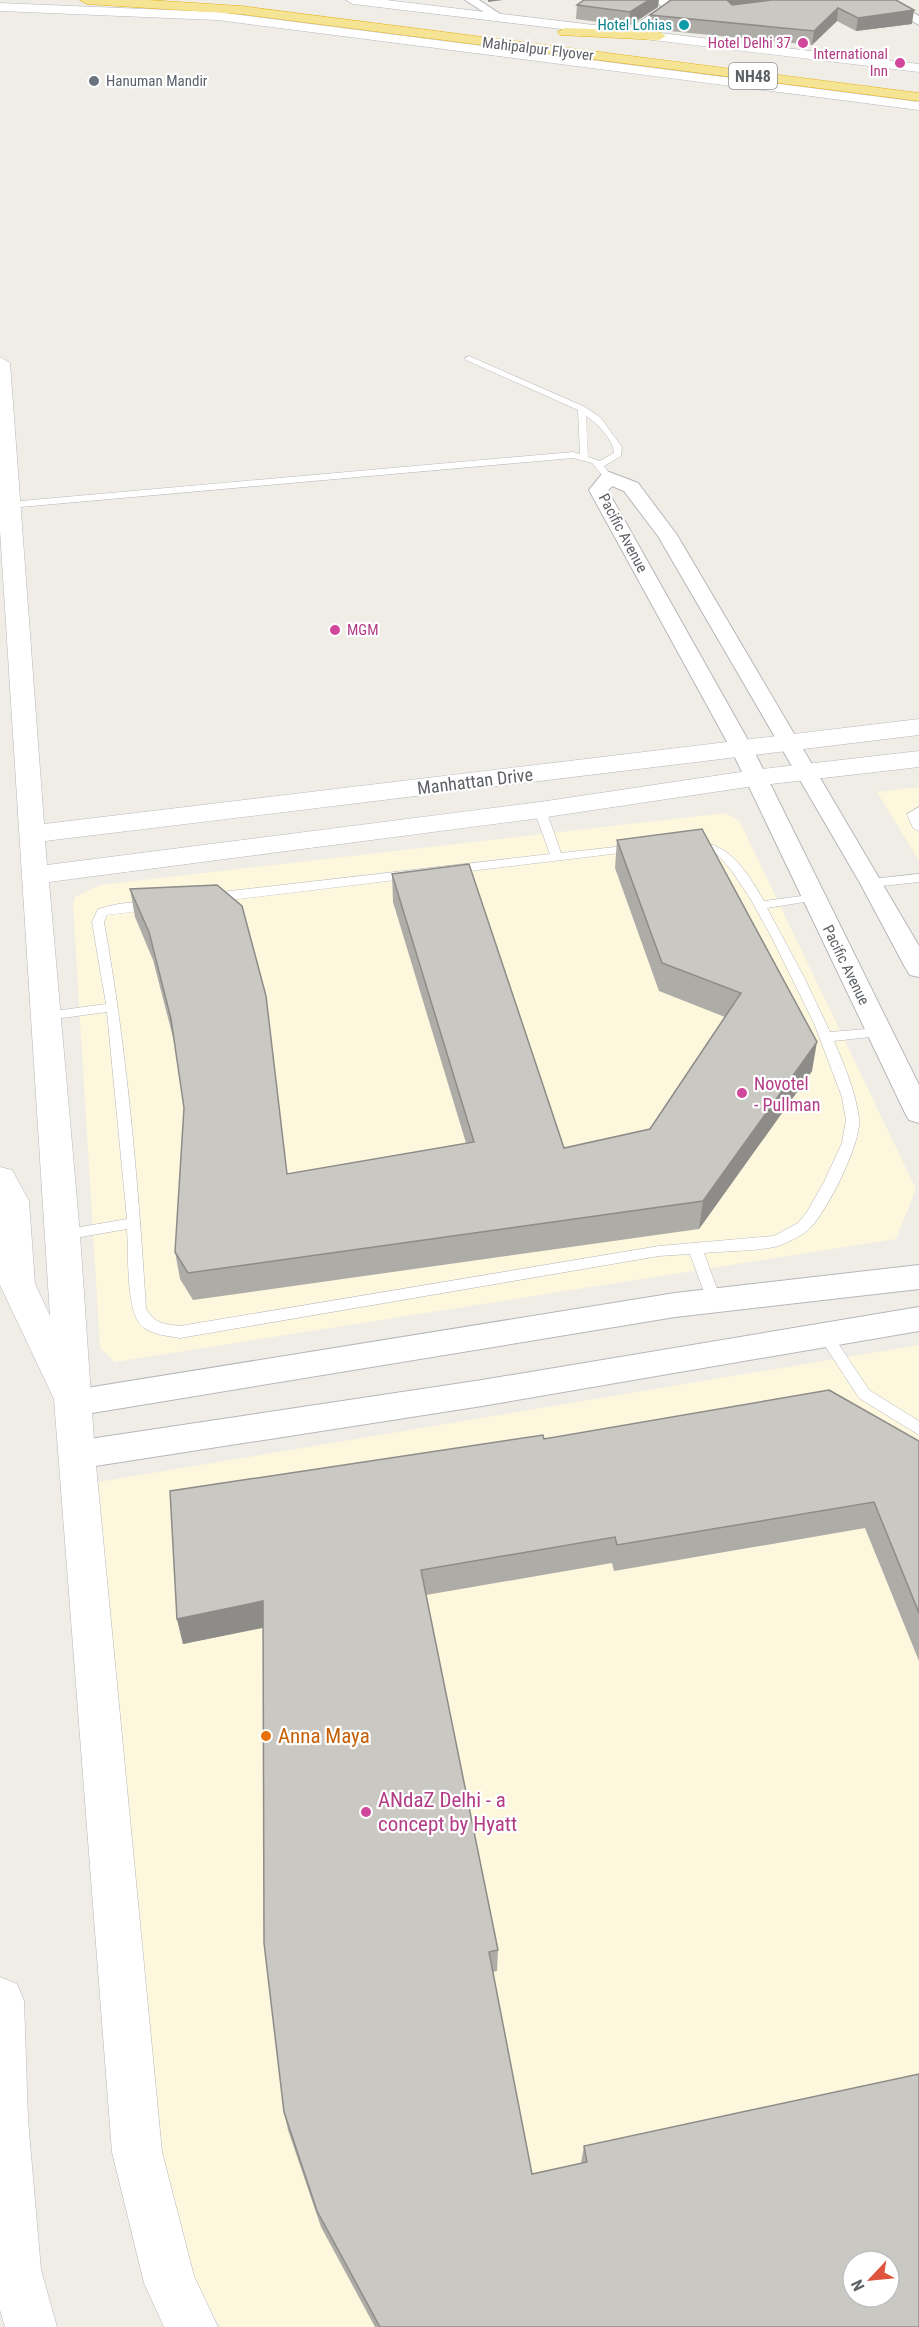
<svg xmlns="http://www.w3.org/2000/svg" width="919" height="2327" font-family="'Roboto Condensed',sans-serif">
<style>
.commercial{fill:#fcf7dd;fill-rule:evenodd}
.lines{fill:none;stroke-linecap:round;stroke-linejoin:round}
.service-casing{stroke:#b6b7bb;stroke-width:1}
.minor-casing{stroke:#b6b7bb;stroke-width:2}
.tertiary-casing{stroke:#b6b7bb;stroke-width:1}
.secondary-casing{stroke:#b7b9be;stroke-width:1}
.motorway-casing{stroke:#e5b10f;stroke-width:1}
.service{fill:#fff;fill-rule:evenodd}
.minor{fill:#fff;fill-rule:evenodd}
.tertiary{fill:#fff;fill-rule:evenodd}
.secondary{fill:#fff;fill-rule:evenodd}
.motorway{fill:#f6e495;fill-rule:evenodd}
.wall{fill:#aeaca7}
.shaded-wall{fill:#8d8c88}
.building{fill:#cac8c2;stroke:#8d8c88;stroke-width:1.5;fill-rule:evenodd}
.culture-dot{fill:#0f9aa8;stroke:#fff;stroke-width:2}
.hotel-dot{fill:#d1479c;stroke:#fff;stroke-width:2}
.worship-dot{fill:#6b7280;stroke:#fff;stroke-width:2}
.food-dot{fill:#e8710a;stroke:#fff;stroke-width:2}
.labels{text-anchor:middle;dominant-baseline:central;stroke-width:4.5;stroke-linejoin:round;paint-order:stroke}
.far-culture-label{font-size:15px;fill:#0d838f;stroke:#fff;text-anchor:end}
.far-hotel-label{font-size:15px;fill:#b23c85;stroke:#fff;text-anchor:end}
.far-street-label{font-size:15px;fill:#5d6065;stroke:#fff}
.far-worship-label{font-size:15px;fill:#5b616d;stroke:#fff;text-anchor:start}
.shield{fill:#fff;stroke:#8e9093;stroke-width:1.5}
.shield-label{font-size:16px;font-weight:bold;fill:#5d6065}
.street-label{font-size:18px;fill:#5d6065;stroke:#fff}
.hotel-label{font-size:18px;fill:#b23c85;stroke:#fff;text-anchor:start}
.near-food-label{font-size:21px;fill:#c56008;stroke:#fff;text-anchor:start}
.near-hotel-label{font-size:21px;fill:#b23c85;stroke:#fff;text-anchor:start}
</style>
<rect width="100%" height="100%" fill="#efede6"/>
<g class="commercial">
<path d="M919,787v74l-42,-69z"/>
<path d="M725,813l14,7 177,369 -20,50 -781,123 -15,-14 -27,-443 2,-8 25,-12z"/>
<path d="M919,1345v982h-698l-16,-24 -44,-103 -75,-716zM853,2261h36v36h-36z"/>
</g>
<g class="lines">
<g class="service-casing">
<g id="service">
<path d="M469,356l116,51 15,10 22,30 -1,9 -17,10 9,12 -1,2h-6l-14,-17 -19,-5 -564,50 -4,-3 4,-3 564,-50 7,2 -2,-44 -112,-50 -1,-2zM586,416c11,7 28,24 28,37l-14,8 -12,-4z"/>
<path d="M540,807l6,3 15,43 126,-14c43,4 56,27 77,62l53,-7 2,3 -2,3 -50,8 38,71 25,53 49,-4 6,4 -6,4 -45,5c10,24 22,51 25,78 3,23 -33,95 -50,110 -7,7 -19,12 -28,16 -15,6 -59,6 -77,8l17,47 -2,4h-10l-2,-4 -17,-46 -31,2 -479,82c-12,-2 -25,-3 -36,-10 -19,-12 -15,-76 -17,-99l-64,11 -5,-1 -2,-4 2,-4 5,-1 64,-11 -20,-207 -60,8 -6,-4 6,-4 59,-8 -14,-82 6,-13 20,-5 432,-50 -16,-44zM687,845l18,3 12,6 15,17 18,27 21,38 43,87 28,74 4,23 -4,23 -18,39 -17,30 -9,11 -24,13 -115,10 -479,80c-17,-2 -24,-2 -34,-17 -8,-129 -19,-259 -42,-387l3,-7z"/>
<path d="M919,807v24l-6,-3 -6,-14z"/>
<path d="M919,874v8l-47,5 -6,-4 6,-4z"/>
<path d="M825,1329l5,2 39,59 50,31v14l-60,-37 -41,-63 2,-4z"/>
</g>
</g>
<g class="minor-casing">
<g id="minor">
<path d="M465,0h14l24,16 -10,2z"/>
<path d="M655,0h13l7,7 -39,28h-8v-6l34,-22z"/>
<path d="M877,0h14l28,16v9z"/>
<path d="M609,472l29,11 39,52 242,411v31l-9,-2 -4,-6 -46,-86 -202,-347 -34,-45 -12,-5 -4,5 145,258 166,336v38l-10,-3 -4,-7 -174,-364 -142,-259 13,-16z"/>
<path d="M919,1265v24l-244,28 -601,99 -11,-4 -5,-9 5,-9 11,-4 601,-97z"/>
<path d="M919,1307v24l-437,75 -406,63 -12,-4 -4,-10 4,-10 12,-4 406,-61z"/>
</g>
</g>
<g class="tertiary-casing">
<path id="tertiary" d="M0,357l10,6 34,461 875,-105v16l-874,106 2,24 493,-63 214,-32 165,-19v16l-165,19 -214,32 -491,64 31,353 15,220 67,697 32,124 24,51h-54l-20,-44 -32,-131 -58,-753 -54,-114v-118l12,3 17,31 6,83 15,32 -50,-786z"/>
</g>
<g class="secondary-casing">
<g id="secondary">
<path d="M346,0h40l533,64v8l-566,-68z"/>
<path d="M0,3l217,9 702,90v8l-702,-90 -217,-9z"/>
<path d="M0,1977l17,7 7,17 4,119 13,150 16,57h-52l-5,-17z"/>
</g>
</g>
<g class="motorway-casing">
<g id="motorway">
<path d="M80,0h68l93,6 678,87v8l-678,-87 -154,-10z"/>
<path d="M565,28l94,4 7,4 -7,4 -99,-5 -2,-3z"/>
</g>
</g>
<use href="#service" class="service"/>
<use href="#minor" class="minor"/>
<use href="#tertiary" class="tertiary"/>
<use href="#secondary" class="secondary"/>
<use href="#motorway" class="motorway"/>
</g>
<g class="wall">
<path d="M896,0l16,24 -56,7 -19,-10 -25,24 -163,-16 1,-14z"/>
<path d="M577,5l81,2 -29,19 -53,-7z"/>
<path d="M617,840l195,231 -113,158 -506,71 -13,-21 -5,-27 9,-144 -9,-63 -22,-85 -18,-43 -5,-28 157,285 179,-31 -73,-241 -1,-28 172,274 86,-19 75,-112 -66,-26 -44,-123z"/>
<path d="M544,1439l375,2v220l-54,-133 -251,43 -2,-8 -186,32 72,355 -1,21 -4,1 39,202 49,-11 3,-17 335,181h-544l-54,-100 -33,-97 -4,-18 -21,-485 -80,17 -6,-25z"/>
</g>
<g class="shaded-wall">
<path d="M488,0h15l-15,2z"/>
<path d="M649,0h10l-1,7 -29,19 1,-14z"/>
<path d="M725,0h67l-60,8z"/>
<path d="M838,8l-1,13 -25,24 2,-14z"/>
<path d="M914,10l-2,14 -56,7 2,-13z"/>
<path d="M817,1042l-5,29 -113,158 4,-28z"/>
<path d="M263,1601l4,26 -84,17 -6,-25z"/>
</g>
<g class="building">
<path d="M584,0h65l-19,12 -53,-7z"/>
<path d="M671,0h56l5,5 40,-5h124l18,10 -56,8 -20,-10 -24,23 -164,-16z"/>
<path d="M702,829l115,213 -114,159 -515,72 -13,-21 9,-144 -13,-89 -22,-87 -19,-43 87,-4 25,21 24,90 21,178 187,-32 -82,-268 77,-10 95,284 86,-19 91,-136 -79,-30 -45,-123z"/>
<path d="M829,1390l90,51v172l-45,-111 -257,43 -2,-8 -194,33 77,380 -9,2 43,222 55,-12 -3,-16 335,-72v253h-539l-63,-116 -33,-99 -20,-169 -1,-342 -86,18 -7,-128 373,-56 1,4zM853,2261h36v36h-36z"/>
</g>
<circle class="culture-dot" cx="684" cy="25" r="6"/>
<g class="hotel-dot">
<circle cx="803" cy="43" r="6"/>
<circle cx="900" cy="63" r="6"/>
<circle cx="335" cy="630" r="6"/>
<circle cx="742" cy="1093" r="6"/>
<circle cx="366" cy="1812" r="6"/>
</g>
<circle class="worship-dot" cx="94" cy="81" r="6"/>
<circle class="food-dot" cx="266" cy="1736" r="6"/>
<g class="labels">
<g class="far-culture-label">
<text x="672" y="25">Hotel Lohias</text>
</g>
<g class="far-hotel-label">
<text x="791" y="43">Hotel Delhi 37</text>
<text x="888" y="54">International<tspan x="888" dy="17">Inn</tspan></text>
<text x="347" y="630" text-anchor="start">MGM</text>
</g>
<g class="far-street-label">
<text transform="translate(538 49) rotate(7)">Mahipalpur Flyover</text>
<text transform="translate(623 533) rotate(62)">Pacific Avenue</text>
<text transform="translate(846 965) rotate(64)">Pacific Avenue</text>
</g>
<g class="far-worship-label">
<text x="106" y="81">Hanuman Mandir</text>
</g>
<rect class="shield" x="729" y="63" width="48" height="26" rx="4.5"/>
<g class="shield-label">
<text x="753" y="76">NH48</text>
</g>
<g class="street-label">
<text transform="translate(475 781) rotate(-7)">Manhattan Drive</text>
</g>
<g class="hotel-label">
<text x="754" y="1083">Novotel<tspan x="754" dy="21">- Pullman</tspan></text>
</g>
<g class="near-food-label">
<text x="278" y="1736">Anna Maya</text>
</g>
<g class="near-hotel-label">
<text x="378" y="1800">ANdaZ Delhi - a<tspan x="378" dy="24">concept by Hyatt</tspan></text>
</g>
</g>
<g transform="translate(871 2279) rotate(244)"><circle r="28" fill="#ffffff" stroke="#bebfc1" stroke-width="1.5"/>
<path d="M0-4.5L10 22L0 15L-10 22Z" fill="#de543c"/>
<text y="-9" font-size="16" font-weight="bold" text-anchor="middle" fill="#5d6065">N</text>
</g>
</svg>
